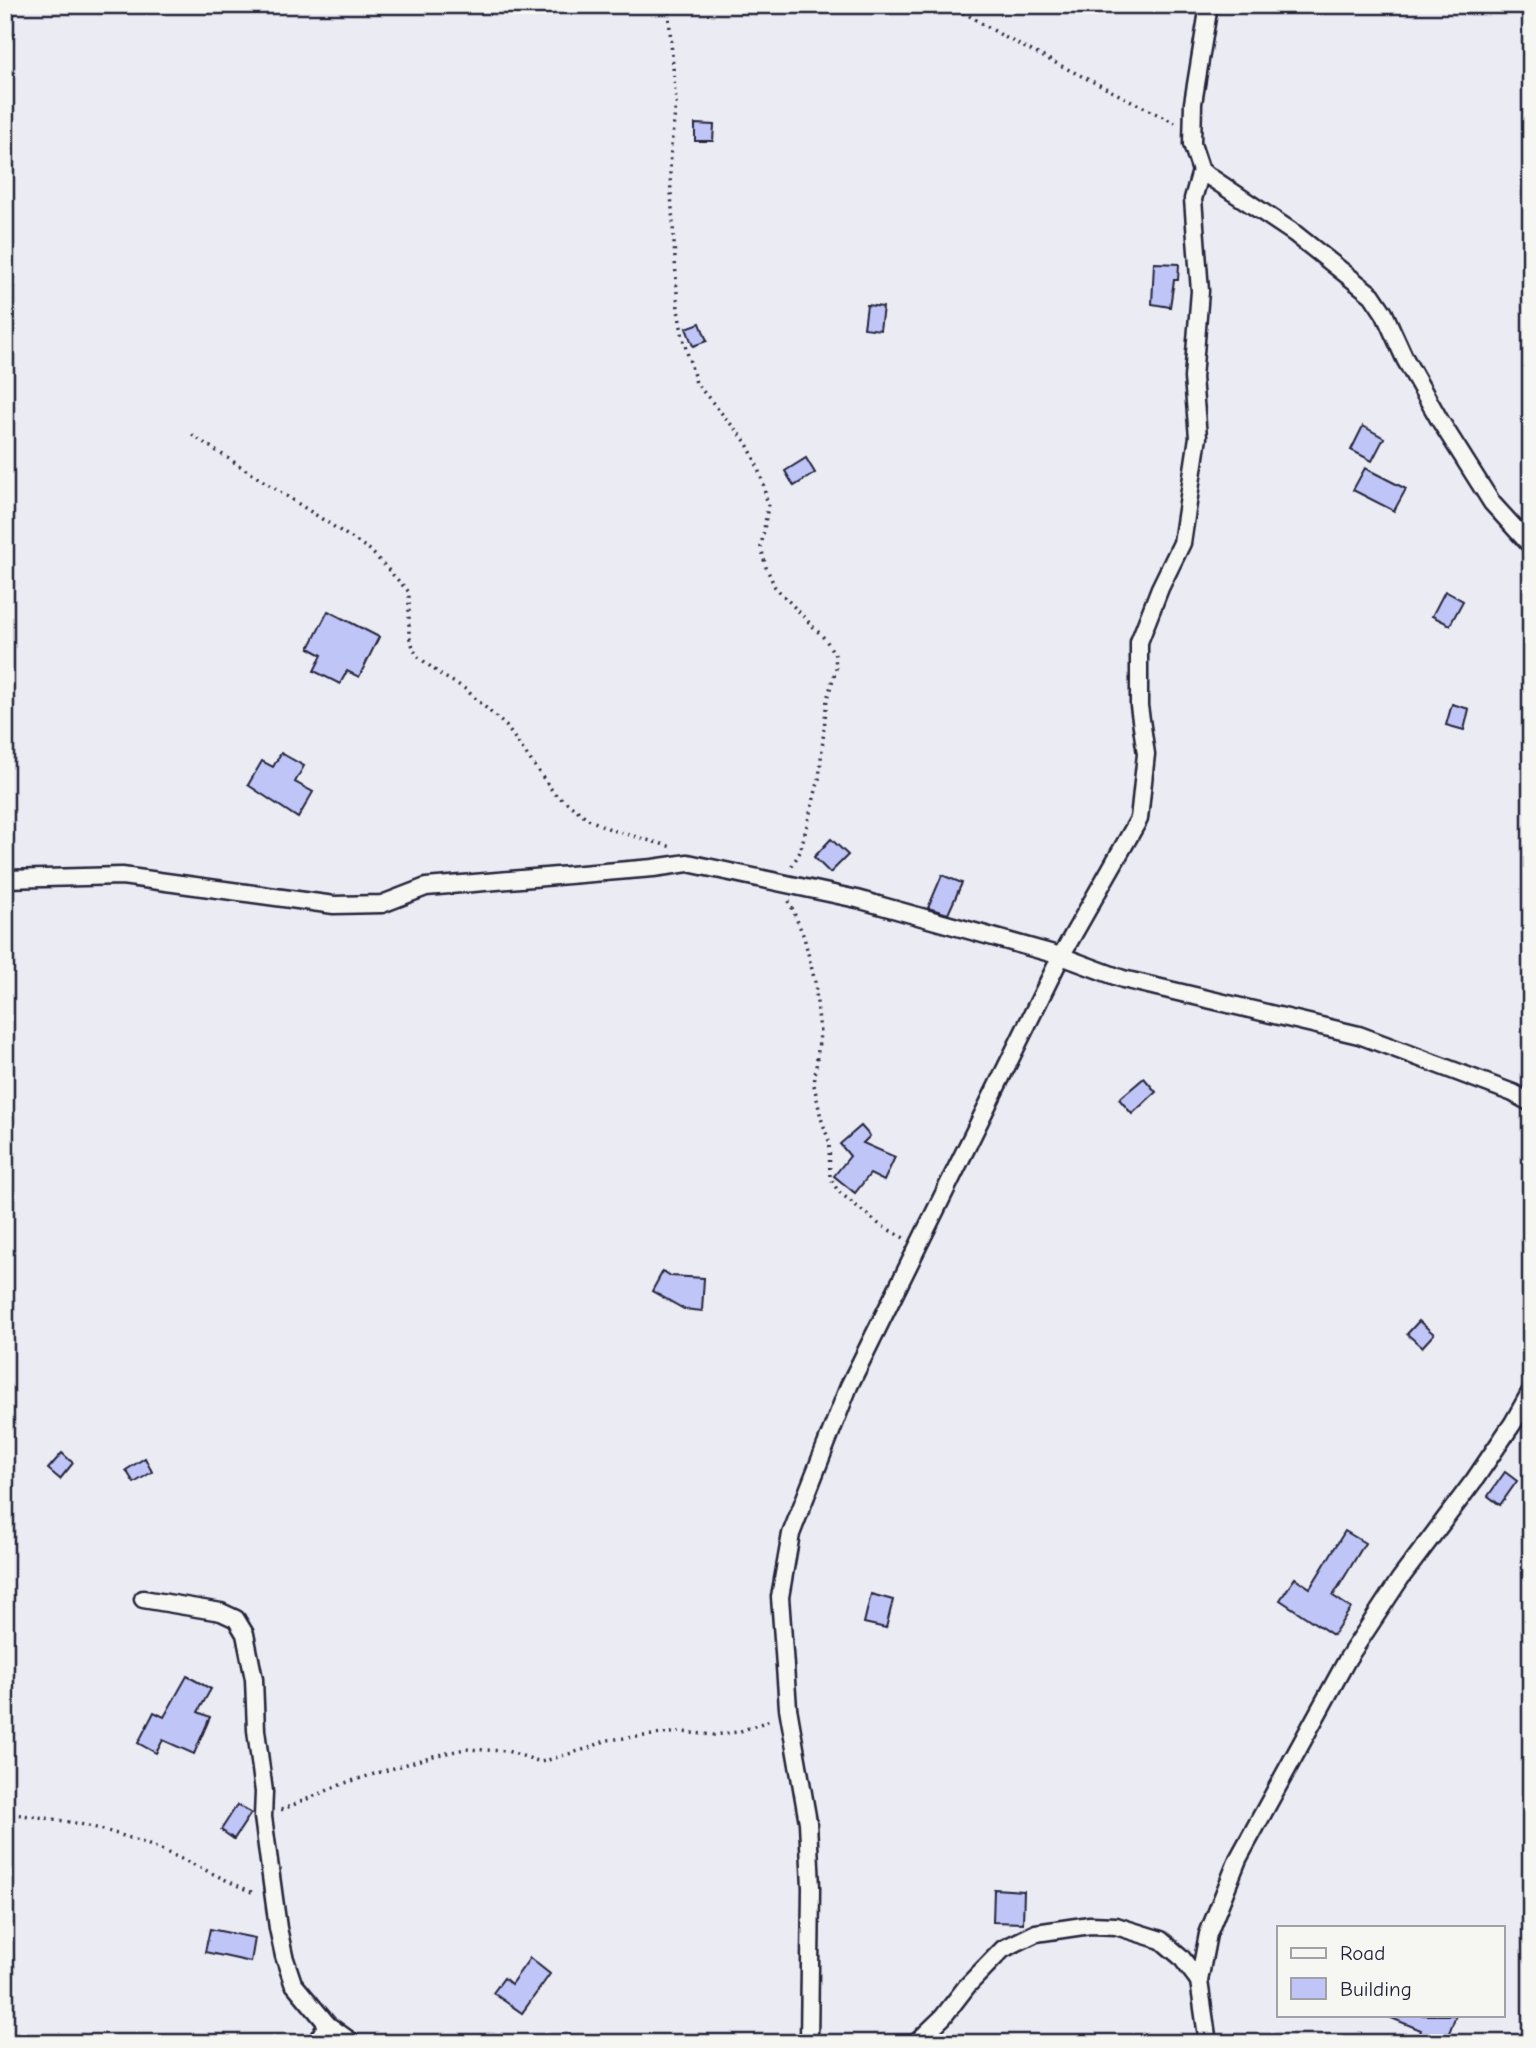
<svg xmlns="http://www.w3.org/2000/svg" width="1536" height="2048" font-family="'Comic Neue',sans-serif">
<style>
.building{fill:#bfc6f7;stroke:#22223b;stroke-width:2}
.lines{fill:none;stroke-linecap:round;stroke-linejoin:round}
.street-casing{stroke:#22223b;stroke-width:21}
.path{stroke:#22223b;stroke-width:3.5;stroke-dasharray:2 5;stroke-linecap:butt}
.street{stroke:#f6f6f2;stroke-width:16}
</style>
<rect width="100%" height="100%" fill="#ebecf3"/>
<filter id="ink" filterUnits="userSpaceOnUse"><feTurbulence type="fractalNoise" baseFrequency=".0143" numOctaves="2"/><feDisplacementMap in="SourceGraphic" scale="14" xChannelSelector="R" yChannelSelector="G"/><feConvolveMatrix kernelMatrix="1 2 1 2 8 2 1 2 1" color-interpolation-filters="sRGB"/></filter>
<g filter="url(#ink)">
<g class="building">
<path d="M695,124l19,1 -1,16h-18z"/>
<path d="M1154,263l25,1 -1,16h-4l-4,27 -18,-3z"/>
<path d="M867,305l16,2 -3,23 -16,-2z"/>
<path d="M700,323l7,18 -14,5 -7,-18z"/>
<path d="M1363,426l21,12 -12,23 -21,-11z"/>
<path d="M806,458l9,15 -21,13 -9,-15z"/>
<path d="M1365,468l41,21 -12,22 -41,-21z"/>
<path d="M1445,591l18,10 -13,24 -18,-9z"/>
<path d="M328,611l51,26 -20,40 -12,-6 -7,13 -26,-13 8,-16 -13,-7z"/>
<path d="M1452,704l17,5 -5,21 -18,-5z"/>
<path d="M281,753l23,13 -9,16 18,10 -15,26 -50,-33 14,-24 11,6z"/>
<path d="M831,839l17,16 -18,18 -16,-16z"/>
<path d="M942,875l20,8 -14,31 -20,-6z"/>
<path d="M1144,1078l12,14 -24,22 -13,-15z"/>
<path d="M861,1126l9,10 -7,7 32,14 -11,24 -14,-7 -15,19 -21,-17 16,-20 -10,-12z"/>
<path d="M663,1271l8,5 33,2 -2,33 -18,-2 -32,-18z"/>
<path d="M1419,1321l15,13 -12,13 -15,-13z"/>
<path d="M62,1453l11,10 -13,16 -12,-10z"/>
<path d="M145,1458l7,14 -18,11 -8,-13z"/>
<path d="M1505,1472l12,9 -17,24 -12,-9z"/>
<path d="M1345,1531l20,12 -32,53 18,12 -18,27 -53,-35 15,-22 15,10z"/>
<path d="M871,1594l22,6 -7,28 -22,-5z"/>
<path d="M187,1676l24,13 -13,23 12,5 -16,37 -31,-14 -7,13 -18,-10 16,-31 10,5z"/>
<path d="M237,1805l14,8 -17,26 -13,-9z"/>
<path d="M994,1889l30,2 -1,32 -30,-1z"/>
<path d="M210,1929l45,9 -4,24 -46,-10z"/>
<path d="M530,1958l20,16 -28,39 -29,-20 11,-15 7,6z"/>
<path d="M1384,2015h72l-11,28h-7l-19,-8 2,-5z"/>
</g>
<g class="lines">
<g class="street-casing">
<g id="street">
<path d="M1209,5l-16,98 -1,41 9,27 93,62 78,62 12,18 21,46 34,60 53,84 39,43"/>
<path d="M5,879l117,-3 212,29 48,-1 44,-17 227,-19 35,-5 169,36 204,57 62,23 236,56 154,58 18,10"/>
<path d="M143,1599l78,13 15,7 9,15 9,45 2,51 8,62 -1,25 15,111 6,28 9,27 35,42 25,18"/>
<path d="M315,2043l13,-18"/>
<path d="M809,2043l2,-155 -3,-66 -20,-114 -8,-111 11,-63 58,-148 212,-430 78,-137 7,-65 -7,-48v-64l21,-54 22,-45 16,-106 -5,-59 7,-87 -7,-92 8,-28"/>
<path d="M916,2043l27,-26 24,-31 36,-37 33,-16 54,-8 26,1 45,14 20,17 18,24"/>
<path d="M1208,2043l-9,-62 9,-47 30,-75 110,-201 52,-79 75,-100 38,-56 18,-32"/>
</g>
</g>
<g class="path">
<path d="M668,5l8,98 -5,43 -1,29 8,135 5,28 13,45 50,59 9,18 8,23 5,23 -7,41 5,20 9,20 51,53 9,15 1,14 -9,30 -8,80 -19,73 -10,17"/>
<path d="M951,5l57,34 167,84"/>
<path d="M192,435l178,115 39,42v44l7,19 25,20 23,13 42,38 48,67 36,27 22,10 60,17"/>
<path d="M789,901l15,36 11,45 5,51 -6,52 7,33 8,23 1,36 8,14 42,34 24,13"/>
<path d="M281,1810l64,-27 88,-27 32,-7 42,2 34,11 48,-14 18,-8 74,-8 33,3 24,-3 35,-13"/>
<path d="M5,1813c34,4 69,8 102,18 52,14 100,41 149,63"/>
</g>
<use href="#street" class="street"/>
</g>
</g>
<rect width="1536" height="2048" fill="none" stroke="#f6f6f2" stroke-width="28"/>
<rect x="14" y="14" width="1508" height="2020" fill="none" stroke="#22223b" stroke-width="2.5" filter="url(#ink)"/>
<rect x="1277" y="1926" width="228" height="91" fill="#f6f6f2" stroke="#a1a1a9" stroke-width="2"/>
<rect x="1291" y="1948" width="35" height="10" fill="#f6f6f2" stroke="#a1a1a9" stroke-width="2"/>
<text x="1340" y="1960" font-size="21" fill="#22223b">Road</text>
<rect x="1291" y="1978" width="35" height="21" fill="#bfc6f7" stroke="#a1a1a9" stroke-width="2"/>
<text x="1340" y="1996" font-size="21" fill="#22223b">Building</text>
</svg>
